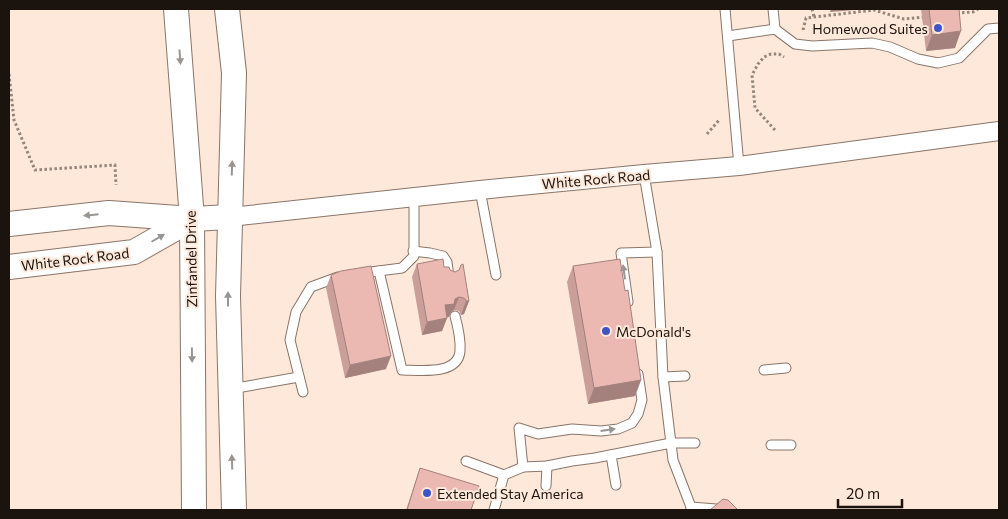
<svg xmlns="http://www.w3.org/2000/svg" width="1008" height="519" font-family="Commissioner,sans-serif">
<style>
.lines{fill:none;stroke-linecap:round;stroke-linejoin:round}
.service-casing{stroke:#897569;stroke-width:11}
.minor-casing{stroke:#897569;stroke-width:20}
.secondary-casing{stroke:#897569;stroke-width:26}
.path{stroke:#95867c;stroke-width:3;stroke-dasharray:2.5 2.5;stroke-linecap:butt}
.service{stroke:#fff;stroke-width:9}
.minor{stroke:#fff;stroke-width:18}
.secondary{stroke:#fff;stroke-width:24}
.wall{fill:#ca9e99}
.shaded-wall{fill:#a4817d}
.building{fill:#ebb8b2;stroke:#a4817d}
.oneway{fill:#989593}
.poi-dot{fill:#4053c7;stroke:#fee8da;stroke-width:2}
.labels{text-anchor:middle;dominant-baseline:central;stroke-width:4;stroke-linejoin:round;paint-order:stroke}
.poi-label{font-size:14px;fill:#1b130e;stroke:#fee8da;text-anchor:start}
.street-label{font-size:14px;fill:#1b130e;stroke:#fee8da}
</style>
<rect width="100%" height="100%" fill="#fee8da"/>
<g class="lines">
<g class="service-casing">
<g id="service">
<path d="M725,9l14,157"/>
<path d="M775,29l20,15 17,2 60,-3 18,4 28,12 20,4 21,-5 29,-29 11,-1"/>
<path d="M728,36l47,-7 -2,-20"/>
<path d="M644,174l13,78 6,125 10,83 18,47v3"/>
<path d="M480,190l16,85"/>
<path d="M413,251l17,2 13,3 4,6 2,15"/>
<path d="M379,271l23,99c17,0 56,6 58,-19 1,-12 -2,-24 -5,-35"/>
<path d="M363,273l39,-5 12,-12v-59"/>
<path d="M628,302l-7,-49 36,-1"/>
<path d="M764,370l22,-2"/>
<path d="M663,377l22,-1"/>
<path d="M231,389l68,-12"/>
<path d="M303,392l-13,-52 6,-28 15,-25 27,-10"/>
<path d="M771,445h20"/>
<path d="M611,455l5,30"/>
<path d="M466,461l38,14"/>
<path d="M523,467l-4,-39 19,6 34,-5 29,2 17,-2 14,-6 6,-9 4,-14 -4,-26"/>
<path d="M546,486l1,-20"/>
<path d="M691,507l38,3"/>
<path d="M494,510l10,-35 19,-8 24,-1 25,-5 23,-3 76,-15h24"/>
</g>
</g>
<g class="minor-casing">
<path id="minor" d="M230,217l250,-27 164,-16 95,-8 260,-35"/>
</g>
<g class="secondary-casing">
<g id="secondary">
<path d="M176,9l16,210 2,291"/>
<path d="M227,9l7,64 -6,223 6,214"/>
<path d="M9,224l100,-11 83,6 38,-2"/>
<path d="M9,267l125,-15 58,-33"/>
</g>
</g>
<g class="path">
<path d="M812,9l2,8"/>
<path d="M957,13l16,-1 5,-3"/>
<path d="M803,30l3,-12 68,-8 30,9 22,-2"/>
<path d="M9,74l5,46 21,50 80,-5 1,20"/>
<path d="M775,130l-20,-22 -3,-33 6,-11 6,-7 7,-3h8l5,3"/>
<path d="M707,134l13,-15"/>
</g>
<use href="#service" class="service"/>
<use href="#minor" class="minor"/>
<use href="#secondary" class="secondary"/>
</g>
<g class="wall">
<path d="M921,9h38l-4,39 -29,3z"/>
<path d="M417,264l27,3 25,34 -5,13 -3,1 -2,-4 -5,-1 -3,2 -2,5h-2v1l-5,13 -20,4 -10,-58z"/>
<path d="M573,266l68,114 -6,16 -47,8 -21,-122z"/>
<path d="M331,275l55,94 -41,9 -19,-90z"/>
<path d="M420,468l51,42h-65z"/>
</g>
<g class="shaded-wall">
<path d="M831,9h23v1l-24,2z"/>
<path d="M961,31l-6,17 -29,3 6,-16z"/>
<path d="M459,297l-5,13 -3,2 -2,5 -9,1 5,-13z"/>
<path d="M466,301h3l-5,13 -3,1z"/>
<path d="M447,318l-5,13 -20,4 5,-13z"/>
<path d="M391,356l-5,13 -41,9 5,-13z"/>
<path d="M641,380l-6,16 -47,8 6,-16z"/>
</g>
<g class="building">
<path d="M929,9h30l2,22 -29,4z"/>
<path d="M443,259l1,8h5l1,3 5,2 4,-2 2,-5 2,-1 6,37h-3l-2,-3 -5,-1 -4,2 -1,5 -9,1 2,13 -20,4 -10,-58z"/>
<path d="M620,259l5,32 3,-1 13,90 -47,8 -21,-122z"/>
<path d="M371,266l20,90 -41,9 -19,-90 10,-4z"/>
<path d="M420,468l59,18 -8,24h-64z"/>
<path d="M723,499l5,1 10,10h-28z"/>
</g>
<defs><path id="oneway-solid" d="M-6-.8H1V-3.2L6.5 0L1 3.2V.8H-6Z" transform="scale(1.25)"/></defs>
<g class="oneway">
<use href="#oneway-solid" transform="translate(180 57) rotate(86)"/>
<use href="#oneway-solid" transform="translate(232 168) rotate(-88)"/>
<use href="#oneway-solid" transform="translate(91 215) rotate(174)"/>
<use href="#oneway-solid" transform="translate(158 238) rotate(-30)"/>
<use href="#oneway-solid" transform="translate(624 272) rotate(-98)"/>
<use href="#oneway-solid" transform="translate(228 299) rotate(-90)"/>
<use href="#oneway-solid" transform="translate(192 355) rotate(89)"/>
<use href="#oneway-solid" transform="translate(608 430) rotate(-8)"/>
<use href="#oneway-solid" transform="translate(232 462) rotate(-92)"/>
</g>
<g class="poi-dot">
<circle cx="938" cy="28" r="5"/>
<circle cx="606" cy="331" r="5"/>
<circle cx="427" cy="493" r="5"/>
</g>
<g class="labels">
<g class="poi-label">
<text x="928" y="28" text-anchor="end">Homewood Suites</text>
<text x="616" y="331">McDonald's</text>
<text x="437" y="493">Extended Stay America</text>
</g>
<g class="street-label">
<text transform="translate(596 179) rotate(-5)">White Rock Road</text>
<text transform="translate(75 259) rotate(-7)">White Rock Road</text>
<text transform="translate(191 259) rotate(-91)">Zinfandel Drive</text>
</g>
</g>
<rect width="1008" height="519" fill="none" stroke="#1b130e" stroke-width="20"/>
<path d="M838 499v8h64v-8" fill="none" stroke="#1b130e" stroke-width="2.5"/>
<text x="846" y="499" font-size="15" fill="#1b130e" stroke="#fee8da" stroke-width="4" paint-order="stroke">20 m</text>
</svg>
